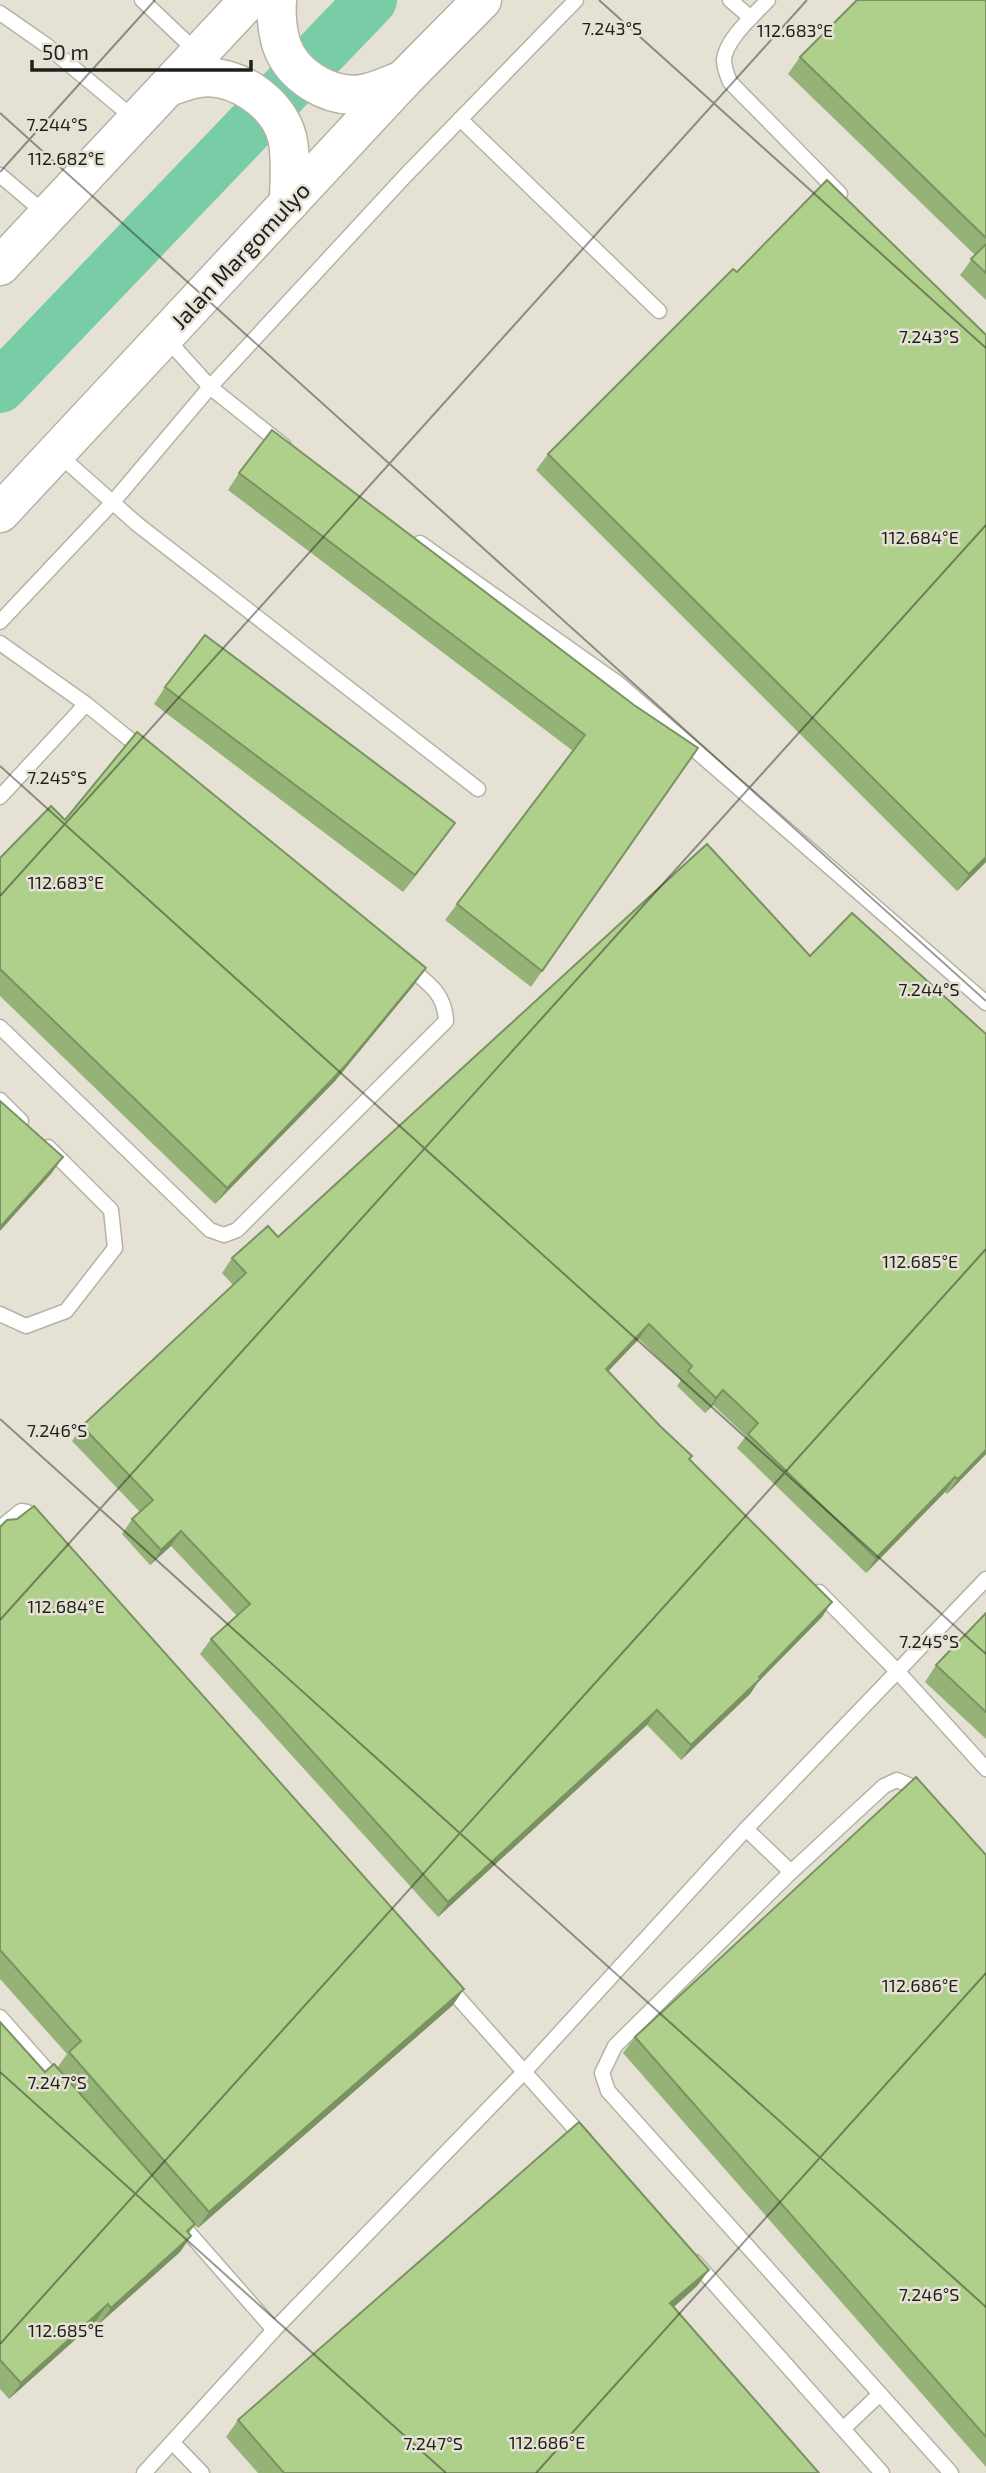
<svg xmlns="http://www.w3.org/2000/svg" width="986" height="2473" font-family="'Exo 2',sans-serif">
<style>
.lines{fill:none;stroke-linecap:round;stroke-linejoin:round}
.river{stroke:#79cda6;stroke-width:52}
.service-casing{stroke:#b5b2a6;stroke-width:17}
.secondary-casing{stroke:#b5b2a6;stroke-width:41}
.service{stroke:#fff;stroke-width:14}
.secondary{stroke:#fff;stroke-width:38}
.wall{fill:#96b377}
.shaded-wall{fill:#7a9261}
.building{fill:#afd08a;stroke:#7a9261;stroke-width:2}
.ticks{fill:none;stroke:#201e1a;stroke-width:2;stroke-opacity:0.45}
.labels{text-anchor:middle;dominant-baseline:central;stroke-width:5;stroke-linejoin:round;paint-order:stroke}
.street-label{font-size:23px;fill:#201e1a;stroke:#e5e2d5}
.ticks-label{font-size:18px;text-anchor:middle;fill:#201e1a;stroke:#e5e2d5;stroke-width:5;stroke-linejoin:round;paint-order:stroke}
</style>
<rect width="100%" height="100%" fill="#e5e2d5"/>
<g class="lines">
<path class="river" d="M0,387l371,-387"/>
<g class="service-casing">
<g id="service">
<path d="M142,0l56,53"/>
<path d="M730,0l21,18"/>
<path d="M768,0c-13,14 -43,40 -44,60 0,7 3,15 6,22l110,112"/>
<path d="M0,13l46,32 90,75"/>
<path d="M460,119l199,192"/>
<path d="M0,175l47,40"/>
<path d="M165,337l45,50 74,59"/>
<path d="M57,453l80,71 341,265"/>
<path d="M420,543l199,141 367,319"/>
<path d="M0,622l113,-120 97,-115 195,-211 171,-176"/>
<path d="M0,643l86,61 58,47"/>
<path d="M0,797l86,-93"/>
<path d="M0,1027l210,203 14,5 13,-5 209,-209c-1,-28 -19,-39 -40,-56"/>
<path d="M0,1100l21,21"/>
<path d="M0,1314l26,12 40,-15 49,-63 -4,-38 -63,-63"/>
<path d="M0,1528l21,-17 6,1 12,13"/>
<path d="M819,1592l79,80 88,97"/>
<path d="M922,1798l-11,-12 -14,-6 -13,6 -93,86 -176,174 -13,27 6,18 343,382"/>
<path d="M746,1829l45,43"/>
<path d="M445,1983l140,157"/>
<path d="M0,2017l59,67"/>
<path d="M176,2218l98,112"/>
<path d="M695,2262l187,211"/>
<path d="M844,2428l36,-34"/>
<path d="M173,2443l29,30"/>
<path d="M144,2473l130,-143 250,-258 222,-243 240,-250"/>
</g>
</g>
<g class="secondary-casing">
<g id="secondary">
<path d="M277,0c-1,14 0,29 4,43 10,32 48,56 81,51 14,-2 28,-9 41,-14"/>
<path d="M168,87c9,-3 21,-8 31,-9 36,-5 79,24 88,59 5,21 2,45 2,66"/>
<path d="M0,266l249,-266"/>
<path d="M0,513l404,-434 78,-79"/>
</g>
</g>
<use href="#service" class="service"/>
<use href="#secondary" class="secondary"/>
</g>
<g class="wall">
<path d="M986,0v300l-26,-25 15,-20 -187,-181 12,-17z"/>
<path d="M737,272l249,63v527l-29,29 -421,-421 12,-16z"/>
<path d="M239,473l459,275 -167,239 -86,-67 128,-169 -345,-261z"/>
<path d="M165,687l290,136 -52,69 -249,-188z"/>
<path d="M65,820l349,165 -79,96 -120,123 -215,-208v-138z"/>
<path d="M810,956l176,78v420l-39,40 -2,-2 -79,81 -129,-125 9,-12 -33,-31 -8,8 -28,-27 4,-6 -42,-41 -31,32 82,89 132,157 -64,65 -8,12 -69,66 -34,-35 -209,192 -238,-263 11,-15 26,-23 -66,-70 -21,19 -28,-31 10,-15 8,-7 -68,-71 10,-15 151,-141 -11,-12 10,-15 46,-21z"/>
<path d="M0,1527l453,478 -255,223 -3,-3 -6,8 2,3 -11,16 -81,72 -3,-3 -87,78 -9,-10v-367l45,50 12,-4 10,-14 -67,-75z"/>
<path d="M986,1613v126l-61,-57 11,-17z"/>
<path d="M986,1855v612l-363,-414 12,-16z"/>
<path d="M709,2270l-12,16 -23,21 145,166h-561l-32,-36 12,-17z"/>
</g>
<g class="shaded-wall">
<path d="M455,823l-12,17 -40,52 12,-17z"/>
<path d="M986,857v5l-29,29 12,-17z"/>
<path d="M426,968l-12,17 -79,96 -120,123 12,-16z"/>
<path d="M63,1157l-12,17 -51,57v-4z"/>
<path d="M649,1324l-10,15 -43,45 10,-15z"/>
<path d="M723,1390l-10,15 -8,8 11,-15z"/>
<path d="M986,1450v4l-39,40 11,-15z"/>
<path d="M955,1477l-10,15 -79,81 10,-15z"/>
<path d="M181,1531l-10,15 -21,19 11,-15z"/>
<path d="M832,1602l-10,15 -64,65 -8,12 -69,66 10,-15z"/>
<path d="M657,1710l-10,15 -209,192 10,-15z"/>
<path d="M464,1989l-11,16 -255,223 11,-16z"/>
<path d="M191,2236l-11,16 -81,72 12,-16z"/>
<path d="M709,2270l-12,16 -38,34 11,-17z"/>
<path d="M108,2304l-12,17 -87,78 12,-16z"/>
</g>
<g class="building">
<path d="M857,0h129v238l-186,-181z"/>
<path d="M827,180l159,155v522l-17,17 -421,-420 185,-185 4,3z"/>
<path d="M986,244v29l-15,-14z"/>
<path d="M272,430l362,275 64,43 -156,223 -85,-67 128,-169 -346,-262z"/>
<path d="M205,635l250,188 -40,52 -250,-188z"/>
<path d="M137,732l289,236 -80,97 -119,123 -227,-219v-111l51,-52 14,14z"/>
<path d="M707,844l103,112 42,-43 134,121v416l-28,29 -3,-2 -79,81 -128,-124 10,-11 -35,-33 -7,8 -28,-27 4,-5 -43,-42 -43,45 54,57 32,30 -3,3 143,143 -73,75 1,2 -69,66 -34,-35 -209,192 -237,-263 39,-35 -69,-73 -20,19 -29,-31 21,-19 -71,-74 164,-153 -14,-15 36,-32 10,11z"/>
<path d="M0,1101l63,56 -63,70z"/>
<path d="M34,1506l430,483 -255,223 -140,-160 12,-11 -81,-91v-423l7,-7 10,-1z"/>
<path d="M986,1613v99l-50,-47z"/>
<path d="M916,1777l70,78v582l-351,-400z"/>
<path d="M0,2022l45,50 9,-8 141,160 -8,7 4,5 -80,72 -3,-4 -87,79 -21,-23z"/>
<path d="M579,2122l130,148 -39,33 149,170h-535l-46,-53z"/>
</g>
<path class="ticks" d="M599,0l387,348M0,113l986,888M0,172l155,-172M0,766l986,888M0,896l807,-896M0,1419l986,888M0,1620l986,-1095M0,2072l446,401M0,2344l986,-1095M536,2473l450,-500"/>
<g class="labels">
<g class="street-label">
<text transform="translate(240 255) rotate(-47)">Jalan Margomulyo</text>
</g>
</g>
<g class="ticks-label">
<text x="612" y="35">7.243°S</text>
<text x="795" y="37">112.683°E</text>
<text x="57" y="131">7.244°S</text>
<text x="66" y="165">112.682°E</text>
<text x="929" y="343">7.243°S</text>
<text x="920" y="544">112.684°E</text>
<text x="57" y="784">7.245°S</text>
<text x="66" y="889">112.683°E</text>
<text x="929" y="996">7.244°S</text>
<text x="920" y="1268">112.685°E</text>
<text x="57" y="1437">7.246°S</text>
<text x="66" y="1613">112.684°E</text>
<text x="929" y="1648">7.245°S</text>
<text x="920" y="1992">112.686°E</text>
<text x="57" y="2089">7.247°S</text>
<text x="929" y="2301">7.246°S</text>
<text x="66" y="2337">112.685°E</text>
<text x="547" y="2449">112.686°E</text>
<text x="433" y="2450">7.247°S</text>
</g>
<path d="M32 60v10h219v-10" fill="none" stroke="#201e1a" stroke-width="3.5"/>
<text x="42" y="60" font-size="21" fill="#201e1a" stroke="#e5e2d5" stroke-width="5" paint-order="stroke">50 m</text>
</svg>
